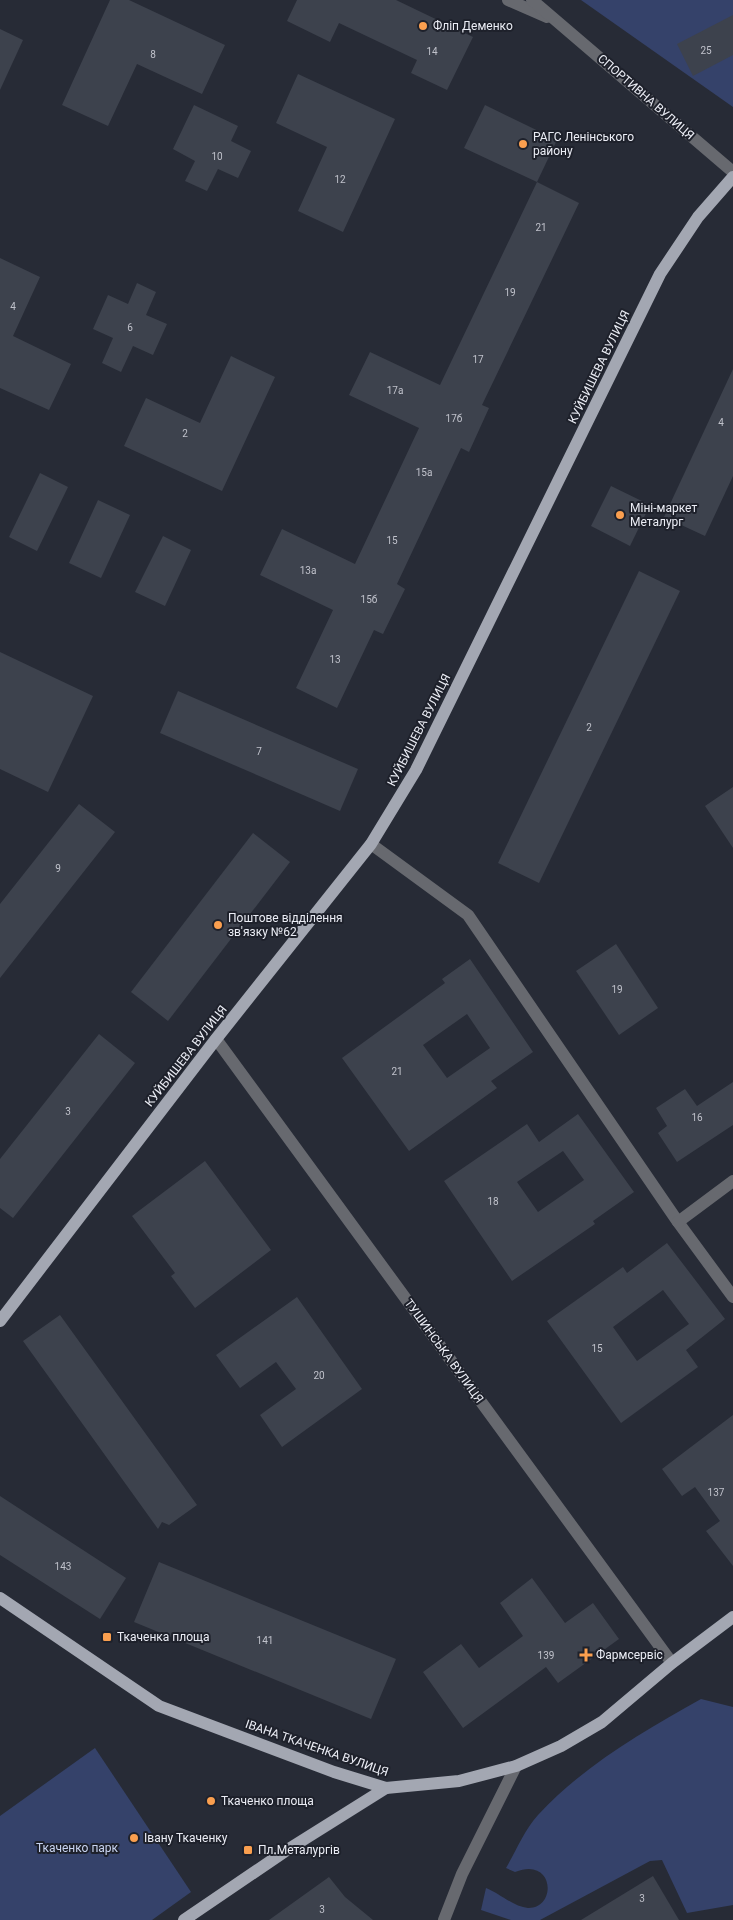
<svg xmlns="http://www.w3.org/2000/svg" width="733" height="1920" font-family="Roboto,sans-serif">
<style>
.green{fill:#35426a}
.building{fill:#3d424d;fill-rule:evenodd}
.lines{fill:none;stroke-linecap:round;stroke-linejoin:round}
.minor{stroke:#67696f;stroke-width:12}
.major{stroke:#a3a7b2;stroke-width:12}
.poi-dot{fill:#fa9f4f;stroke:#1e212b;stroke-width:2}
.labels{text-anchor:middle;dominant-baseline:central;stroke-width:4;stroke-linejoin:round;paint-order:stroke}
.number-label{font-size:10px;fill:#c0c2cb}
.poi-label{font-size:12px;fill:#ebedf5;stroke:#1e212b;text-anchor:start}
.street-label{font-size:12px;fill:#ebedf5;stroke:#1e212b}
.park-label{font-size:12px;fill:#cad5f2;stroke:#1e212b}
</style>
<rect width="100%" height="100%" fill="#272b36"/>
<g class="green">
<path d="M581,0h152v107z"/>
<path d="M701,1699l32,8v198l-46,8 -25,-53 -12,1 -110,59h-29l-30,-10 5,-22c13,5 28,19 42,20 29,1 27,-52 -13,-36l-9,-4c10,-17 19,-39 32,-53 45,-49 106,-84 163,-116z"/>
<path d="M95,1748l96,144 -39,28h-152v-104z"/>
</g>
<g class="building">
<path d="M110,0h19l96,45 -23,49 -65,-30 -29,62 -46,-21z"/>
<path d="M297,0h99l77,37 -26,53 -36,-17 6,-13 -78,-37 -9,19 -43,-21z"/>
<path d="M733,15v40l-40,21 -16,-32z"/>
<path d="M0,29l23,11 -23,50z"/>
<path d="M298,74l97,45 -52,113 -45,-21 29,-64 -51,-24z"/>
<path d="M194,105l44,21 -7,15 20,10 -13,27 -20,-9 -11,22 -22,-10 10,-20 -22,-12z"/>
<path d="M485,105l72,35 -20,42 -73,-34z"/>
<path d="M537,182l42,21 -97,202 7,3 -20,44 -8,-4 -64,136 8,5 -22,45 -9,-4 -37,78 -41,-20 37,-78 -73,-35 22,-46 73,35 64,-136 -70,-33 21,-43 70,33z"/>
<path d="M0,258l40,19 -27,59 58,28 -22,46 -49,-22z"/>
<path d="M137,283l19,9 -10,23 21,9 -14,31 -20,-9 -12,26 -19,-9 11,-25 -20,-9 15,-34 20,9z"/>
<path d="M231,356l44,21 -53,114 -98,-45 22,-48 54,25z"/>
<path d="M733,369v107l-28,60 -41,-19z"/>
<path d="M40,473l28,14 -31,64 -28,-14z"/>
<path d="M611,486l39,19 -20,41 -39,-20z"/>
<path d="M98,500l32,15 -29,63 -32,-15z"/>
<path d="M163,536l28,14 -26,56 -30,-14z"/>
<path d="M639,571l41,20 -141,292 -41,-20z"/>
<path d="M0,652l93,44 -45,96 -48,-23z"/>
<path d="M178,691l180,78 -18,42 -180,-78z"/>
<path d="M733,787v61l-28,-42z"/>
<path d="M79,804l36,28 -115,146v-74z"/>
<path d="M253,833l37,29 -122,159 -37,-29z"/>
<path d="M616,944l42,64 -39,27 -43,-64z"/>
<path d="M470,959l63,93 -42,29 6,7 -88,63 -67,-93 103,-75 -3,-4zM467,1014l23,34 -43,30 -24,-33z"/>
<path d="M99,1034l36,29 -122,155 -13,-10v-49z"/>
<path d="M733,1082v43l-56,37 -19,-29 9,-7 -11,-18 29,-19 12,17z"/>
<path d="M578,1114l56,78 -41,29 2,3 -83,57 -68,-100 83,-57 12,18zM563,1151l21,29 -46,32 -21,-30z"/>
<path d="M205,1161l66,89 -76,58 -24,-32 4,-3 -43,-57z"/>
<path d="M667,1243l58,76 -39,31 12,17 -77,56 -74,-102 76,-54 4,6zM663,1290l26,34 -52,37 -24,-34z"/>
<path d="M297,1297l65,92 -80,58 -22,-32 36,-26 -20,-27 -36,26 -24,-33z"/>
<path d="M60,1315l137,190 -28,20 -7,-3 -4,7 -135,-188z"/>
<path d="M733,1415v151l-27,-35 14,-10 -25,-34 -13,9 -20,-27z"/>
<path d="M0,1496l126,82 -26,41 -100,-64z"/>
<path d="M159,1562l237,97 -25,60 -237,-97z"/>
<path d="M532,1578l33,45 28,-20 26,36 -61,44 -12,-16 -83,61 -40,-56 38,-28 18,24 44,-32 -23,-33z"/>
<path d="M653,1876l26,44h-98z"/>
<path d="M329,1877l16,20 28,23h-104z"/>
</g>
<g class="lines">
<g class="minor">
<path d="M508,0l39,17"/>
<path d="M532,0l201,172"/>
<path d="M371,844l97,71 210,307 55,75"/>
<path d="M216,1039l456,624"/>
<path d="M678,1222l55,-41"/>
<path d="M444,1920l18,-46 54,-108"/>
</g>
<g class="major">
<path d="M0,1321l216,-282 155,-195 45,-74 244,-496 38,-57 35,-40"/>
<path d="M0,1598l159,108 175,66 52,16 73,-7 57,-15 45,-20 41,-24 70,-59 61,-46"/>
<path d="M184,1920l100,-68 102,-64"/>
</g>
</g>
<g class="poi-dot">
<circle cx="423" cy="26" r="5"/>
<circle cx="523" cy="144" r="5"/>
<circle cx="620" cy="515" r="5"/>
<circle cx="218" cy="925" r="5"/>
<rect x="102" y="1632" width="10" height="10" rx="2.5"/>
<path d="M583.5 1647.5h5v5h5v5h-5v5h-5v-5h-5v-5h5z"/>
<circle cx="211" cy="1801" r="5"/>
<circle cx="134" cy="1838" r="5"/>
<rect x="243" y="1845" width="10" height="10" rx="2.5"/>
</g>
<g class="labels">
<g class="number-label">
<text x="706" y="50">25</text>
<text x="432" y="51">14</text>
<text x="153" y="54">8</text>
<text x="217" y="156">10</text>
<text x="340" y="179">12</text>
<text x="541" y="227">21</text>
<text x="510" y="292">19</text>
<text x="13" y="306">4</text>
<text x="130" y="327">6</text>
<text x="478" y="359">17</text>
<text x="395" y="390">17а</text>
<text x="454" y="418">17б</text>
<text x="721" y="422">4</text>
<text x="185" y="433">2</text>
<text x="424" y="472">15а</text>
<text x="392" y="540">15</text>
<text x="308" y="570">13а</text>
<text x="369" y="599">15б</text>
<text x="335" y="659">13</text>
<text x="589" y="727">2</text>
<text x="259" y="751">7</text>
<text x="58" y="868">9</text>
<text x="617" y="989">19</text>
<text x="397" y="1071">21</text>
<text x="68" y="1111">3</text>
<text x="697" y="1117">16</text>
<text x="493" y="1201">18</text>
<text x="597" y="1348">15</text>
<text x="319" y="1375">20</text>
<text x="716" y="1492">137</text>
<text x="63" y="1566">143</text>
<text x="265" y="1640">141</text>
<text x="546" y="1655">139</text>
<text x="642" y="1898">3</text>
<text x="322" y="1909">3</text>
</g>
<g class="poi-label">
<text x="433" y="26">Фліп Деменко</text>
<text x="533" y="137">РАГС Ленінського<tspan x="533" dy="14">району</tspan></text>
<text x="630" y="508">Міні-маркет<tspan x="630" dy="14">Металург</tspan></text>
<text x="228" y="918">Поштове відділення<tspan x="228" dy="14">зв'язку №62</tspan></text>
<text x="117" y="1637">Ткаченка площа</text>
<text x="596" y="1655">Фармсервіс</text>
<text x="221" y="1801">Ткаченко площа</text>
<text x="144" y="1838">Івану Ткаченку</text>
<text x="258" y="1850">Пл.Металургів</text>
</g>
<g class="street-label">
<text transform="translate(646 97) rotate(41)">СПОРТИВНА ВУЛИЦЯ</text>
<text transform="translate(599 367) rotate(-64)">КУЙБИШЕВА ВУЛИЦЯ</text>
<text transform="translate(419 730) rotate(-63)">КУЙБИШЕВА ВУЛИЦЯ</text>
<text transform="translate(186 1056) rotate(-52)">КУЙБИШЕВА ВУЛИЦЯ</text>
<text transform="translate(444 1351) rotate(54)">ТУШИНСЬКА ВУЛИЦЯ</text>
<text transform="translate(317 1748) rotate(19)">ІВАНА ТКАЧЕНКА ВУЛИЦЯ</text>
</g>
<g class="park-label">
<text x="77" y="1848">Ткаченко парк</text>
</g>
</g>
</svg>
